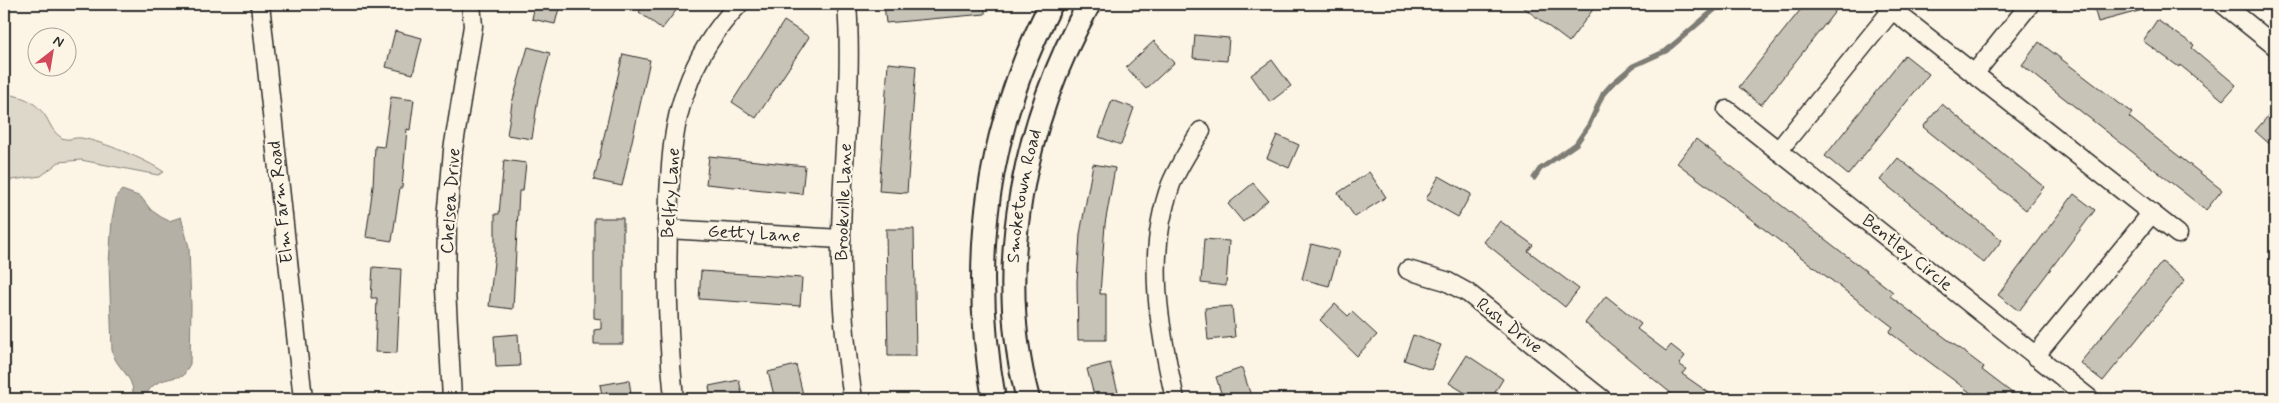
<svg xmlns="http://www.w3.org/2000/svg" width="2279" height="403" font-family="Mynerve,sans-serif">
<style>
.green{fill:#ded8ca;stroke:#84827a}
.water{fill:#b4b0a5;stroke:#7d7b74}
.lines{fill:none;stroke-linecap:round;stroke-linejoin:round}
.stream{stroke:#7d7b74;stroke-width:5}
.building{fill:#c8c3b7;stroke:#2b2b2b}
.minor-casing{stroke:#2b2b2b;stroke-width:21}
.major-casing{stroke:#2b2b2b;stroke-width:26}
.minor{stroke:#fcf5e5;stroke-width:18}
.major{stroke:#fcf5e5;stroke-width:22}
.labels{text-anchor:middle;dominant-baseline:central;stroke-width:4.5;stroke-linejoin:round;paint-order:stroke}
.street-label{font-size:18px;fill:#2b2b2b;stroke:#fcf5e5}
</style>
<rect width="100%" height="100%" fill="#fcf5e5"/>
<filter id="ink" filterUnits="userSpaceOnUse"><feTurbulence type="fractalNoise" baseFrequency=".02" numOctaves="2"/><feDisplacementMap in="SourceGraphic" scale="10" xChannelSelector="R" yChannelSelector="G"/><feConvolveMatrix kernelMatrix="1 2 1 2 8 2 1 2 1" color-interpolation-filters="sRGB"/></filter>
<g filter="url(#ink)">
<path class="green" d="M4,94c19,2 31,7 42,23 5,9 7,15 16,21 6,3 13,-1 19,0 23,4 64,21 83,34l-6,3 -77,-15 -22,2 -18,14 -37,5z"/>
<path class="water" d="M122,190l19,7 10,13 10,7 8,4 12,-4 8,30 2,60 -1,57 -7,12c-14,3 -30,4 -36,18l26,5h-67l12,-5 15,-1c0,-19 -18,-25 -21,-43l-3,-87 3,-44 5,-24z"/>
<g class="lines">
<path class="stream" d="M1534,178l6,-9 36,-25 13,-19 14,-31 8,-9 22,-19 33,-15 55,-47"/>
</g>
<g class="building">
<path d="M535,4h25l-5,20 -23,-5z"/>
<path d="M645,4h36l-19,25 -23,-17z"/>
<path d="M884,4h101v10l-99,9z"/>
<path d="M1519,4h78l-28,38z"/>
<path d="M1805,4h36l-80,101 -22,-18z"/>
<path d="M2093,4h57v4l-52,14z"/>
<path d="M2157,20l37,25 -2,3 44,37 -13,15 -43,-35 -1,2 -36,-26z"/>
<path d="M784,21l25,16 -53,81 -24,-16z"/>
<path d="M395,31l27,7 -9,36 -27,-7z"/>
<path d="M1195,35l34,3 -2,23 -34,-3z"/>
<path d="M1154,41l20,22 -28,26 -20,-22z"/>
<path d="M2039,42l93,71 -3,4 93,73 -16,20 -184,-145z"/>
<path d="M528,47l22,6 -12,45 -6,41 -25,-4 5,-32z"/>
<path d="M623,54l27,6 -28,126 -28,-6z"/>
<path d="M1905,55l24,19 -81,101 -23,-19z"/>
<path d="M1272,60l19,26 -21,16 -19,-27z"/>
<path d="M888,63l28,3 -9,127 -28,-2z"/>
<path d="M391,97l23,3 -4,30 -3,-1 -5,59h-2l-8,53 -26,-4 7,-51 2,-40 9,1z"/>
<path d="M1112,100l22,8 -13,37 -22,-8z"/>
<path d="M1942,104l102,83 -18,23 -103,-83z"/>
<path d="M2275,108v41l-20,-18z"/>
<path d="M1277,135l22,10 -10,23 -22,-10z"/>
<path d="M1696,139l197,153 -3,4 94,71 -2,3 38,29h-41l-90,-67 4,-5 -216,-164z"/>
<path d="M709,156l96,10 -3,28 -96,-10z"/>
<path d="M1898,158l104,82 -18,23 -104,-83z"/>
<path d="M504,160l22,3 -3,28h-4l-6,118 -24,-3 6,-53v-39h4z"/>
<path d="M1093,164l22,4 -10,56 -5,70h6v46h-28l-1,-58 3,-48z"/>
<path d="M1369,172l17,25 -31,20 -17,-24z"/>
<path d="M1439,176l32,18 -13,23 -32,-18z"/>
<path d="M1253,183l15,17 -25,22 -15,-18z"/>
<path d="M2074,194l21,16 -76,101 -21,-16z"/>
<path d="M594,218h29v126h-29v-14l7,-1v-10l-7,-1z"/>
<path d="M1500,221l33,24 -5,6 51,38 -14,18 -81,-65z"/>
<path d="M886,229h28l2,127h-28z"/>
<path d="M1204,239l25,2 -3,45 -25,-3z"/>
<path d="M1311,244l28,7 -10,35 -27,-7z"/>
<path d="M2162,262l23,18 -82,101 -23,-18z"/>
<path d="M373,267l28,2 -4,84 -22,-1 2,-54h-6z"/>
<path d="M701,271l101,7 -2,28 -101,-7z"/>
<path d="M1606,296l35,28 -4,5 29,22 5,-6 14,11 -6,8 7,5 -4,5 36,25h-40l-93,-76z"/>
<path d="M1335,304l13,12 4,-4 25,23 -20,21 -37,-36z"/>
<path d="M1232,306l3,31 -27,3 -3,-32z"/>
<path d="M518,334l2,32 -24,1 -2,-31z"/>
<path d="M1413,335l28,10 -10,25 -27,-10z"/>
<path d="M1467,355l36,24 -12,20 -8,-6 -4,6h-4l-26,-16z"/>
<path d="M1110,363l10,36h-25l-8,-30z"/>
<path d="M796,365l8,34h-29l-7,-27z"/>
<path d="M1242,368l10,31h-29l-7,-22z"/>
<path d="M629,380l3,19h-29l-3,-14z"/>
<path d="M739,380l4,19h-32l-2,-13z"/>
</g>
<g class="lines">
<g class="minor-casing">
<g id="minor">
<path d="M260,4l43,395"/>
<path d="M847,4c6,77 -5,154 -6,232 -1,54 4,110 12,163"/>
<path d="M1885,4l293,230"/>
<path d="M2223,4l52,42"/>
<path d="M1974,74l56,-70"/>
<path d="M1727,110l363,289"/>
<path d="M1778,151l114,-141"/>
<path d="M667,229l174,10"/>
<path d="M1408,270l38,11 22,12 134,106"/>
<path d="M2035,356l116,-142"/>
<path d="M452,399l-6,-110 1,-69 6,-70 20,-124 -2,-22"/>
<path d="M674,399c-7,-68 -8,-136 -5,-204 2,-35 4,-71 17,-105 11,-32 30,-62 53,-86"/>
<path d="M1175,399c-16,-71 -30,-145 -4,-215 8,-19 19,-36 30,-53"/>
</g>
</g>
<g class="major-casing">
<g id="major">
<path d="M994,399c-25,-140 -8,-268 57,-395"/>
<path id="s1" d="M1028,399c-35,-132 -4,-278 61,-395"/>
</g>
</g>
<use href="#minor" class="minor"/>
<use href="#major" class="major"/>
</g>
</g>
<g class="labels">
<g class="street-label">
<text transform="translate(671 193) rotate(-86)">Belfry Lane</text>
<text stroke="none"><textPath href="#s1" startOffset="205">Smoketown Road</textPath></text>
<text transform="translate(451 201) rotate(-86)">Chelsea Drive</text>
<text transform="translate(281 202) rotate(-96)">Elm Farm Road</text>
<text transform="translate(844 202) rotate(-88)">Brookville Lane</text>
<text transform="translate(754 234) rotate(3)">Getty Lane</text>
<text transform="translate(1907 253) rotate(39)">Bentley Circle</text>
<text transform="translate(1509 326) rotate(38)">Rush Drive</text>
</g>
</g>
<rect width="2279" height="403" fill="none" stroke="#fcf5e5" stroke-width="20"/>
<rect x="10" y="10" width="2259" height="383" fill="none" stroke="#2b2b2b" stroke-width="2" filter="url(#ink)"/>
<g transform="translate(52 52) rotate(31)"><circle r="24" fill="#fcf5e5" stroke="#a8a49b"/>
<path d="M0-4L9 19L0 12L-9 19Z" fill="#d1495b"/>
<text y="-8" font-size="14" font-weight="bold" text-anchor="middle" fill="#2b2b2b">N</text>
</g>
</svg>
